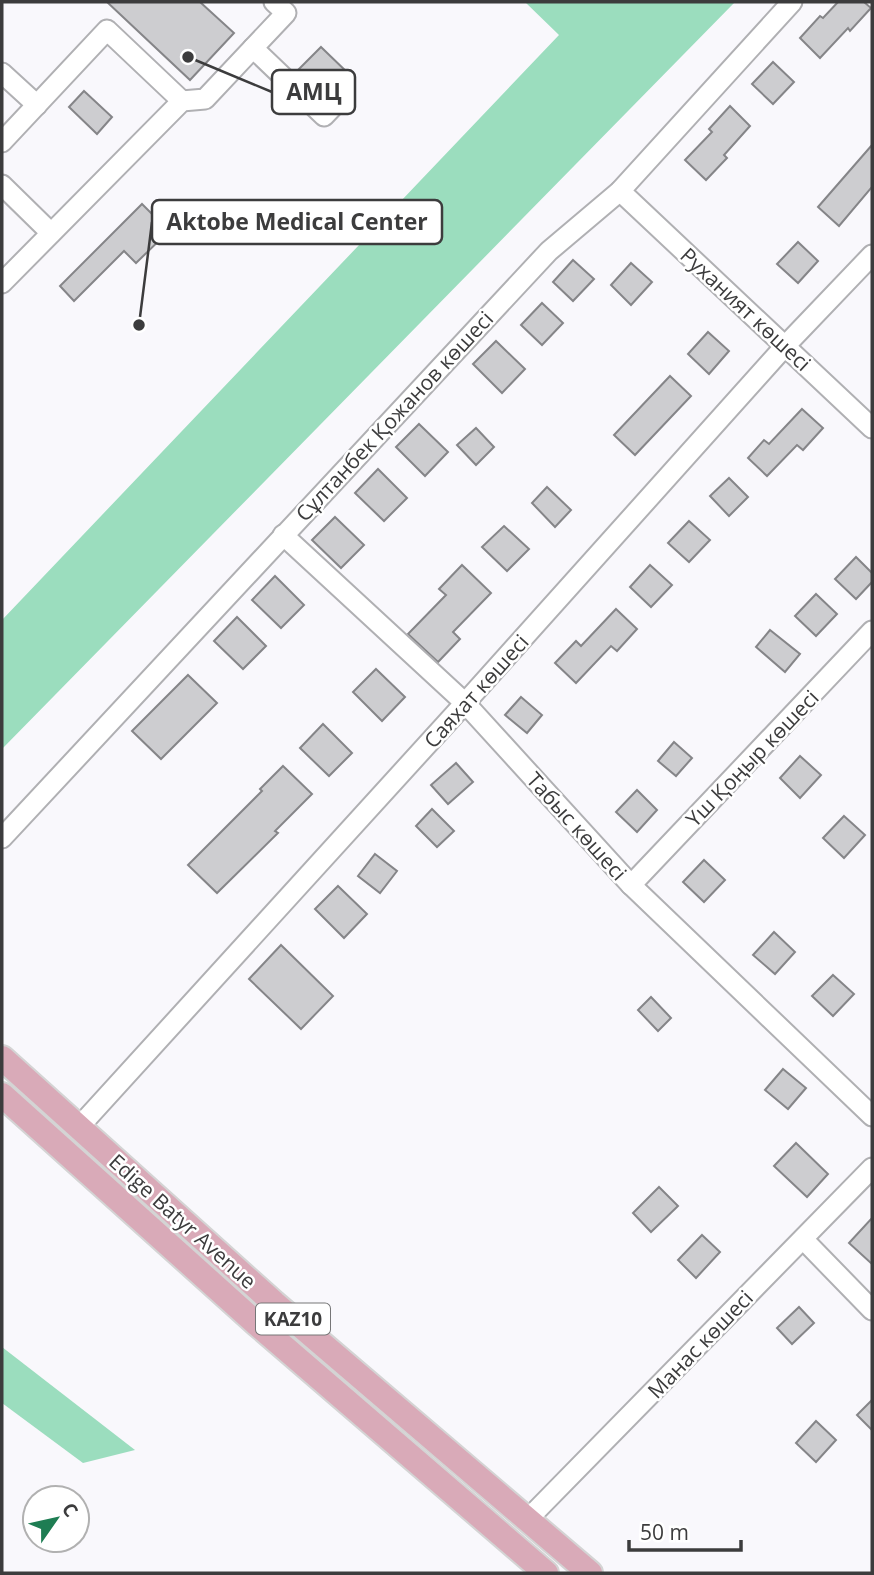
<svg xmlns="http://www.w3.org/2000/svg" width="874" height="1575" font-family="'Open Sans',sans-serif">
<style>
.green{fill:#9bddbe}
.building{fill:#cdcdd0;stroke:#858588;stroke-width:2}
.lines{fill:none;stroke-linecap:round;stroke-linejoin:round}
.minor-casing{stroke:#b0b0b3;stroke-width:23}
.major-casing{stroke:#d4d4d4;stroke-width:28}
.minor{stroke:#fff;stroke-width:19}
.major{stroke:#d9aab8;stroke-width:24}
.labels{text-anchor:middle;dominant-baseline:central;stroke-width:5;stroke-linejoin:round;paint-order:stroke}
.shield{fill:#fff;stroke:#767677;stroke-width:2}
.shield-label{font-size:19px;font-weight:bold;fill:#3c3c3d}
.street-label{font-size:21px;fill:#3c3c3d;stroke:#fff}
.leader{fill:none;stroke:#3c3c3d;stroke-width:2.5}
.callout-dot{fill:#3c3c3d;stroke:#fff;stroke-width:2.5}
.callout{fill:#fff;stroke:#3c3c3d;stroke-width:2.5}
.callout-label{font-size:23px;text-anchor:middle;font-weight:bold;fill:#3c3c3d}
</style>
<rect width="100%" height="100%" fill="#f9f8fc"/>
<g class="green">
<path d="M525,2h210l-733,747v-129l557,-585z"/>
<path d="M2,1347l133,103 -52,13 -81,-60z"/>
</g>
<g class="building">
<path d="M107,2h93l34,31 -44,47z"/>
<path d="M838,2h26l7,6 -21,23 -2,-3 -28,30 -20,-20 20,-22 3,2z"/>
<path d="M321,47l30,29 -27,23 -28,-27z"/>
<path d="M773,62l21,20 -21,22 -21,-20z"/>
<path d="M84,91l28,26 -15,17 -28,-27z"/>
<path d="M730,106l20,20 -26,29 3,3 -21,22 -21,-20 27,-28 -3,-3z"/>
<path d="M872,145v42l-33,39 -21,-19z"/>
<path d="M142,204l27,27 -33,32 -12,-12 -50,50 -14,-15z"/>
<path d="M798,242l20,19 -20,22 -21,-19z"/>
<path d="M573,260l21,19 -21,22 -20,-19z"/>
<path d="M631,263l21,19 -21,23 -20,-20z"/>
<path d="M542,303l21,20 -21,22 -21,-20z"/>
<path d="M708,332l21,19 -20,23 -21,-20z"/>
<path d="M496,341l29,28 -23,24 -29,-29z"/>
<path d="M670,376l21,20 -56,59 -21,-20z"/>
<path d="M802,409l21,19 -20,22 -6,-5 -30,31 -19,-18 16,-18 5,4z"/>
<path d="M419,424l29,28 -23,24 -29,-29z"/>
<path d="M476,428l18,19 -18,18 -19,-20z"/>
<path d="M378,469l29,29 -23,23 -29,-28z"/>
<path d="M729,478l19,19 -19,19 -19,-20z"/>
<path d="M547,487l24,23 -16,17 -23,-24z"/>
<path d="M335,517l29,28 -23,23 -29,-28z"/>
<path d="M689,521l21,19 -21,22 -21,-19z"/>
<path d="M504,526l25,23 -22,22 -25,-24z"/>
<path d="M856,557l16,16v9l-16,17 -21,-20z"/>
<path d="M462,565l29,28 -38,39 7,7 -22,23 -30,-28 38,-39 -7,-6z"/>
<path d="M650,565l22,20 -21,22 -21,-20z"/>
<path d="M275,576l29,29 -23,23 -29,-28z"/>
<path d="M816,594l21,20 -21,22 -21,-20z"/>
<path d="M616,609l21,20 -20,22 -6,-5 -35,37 -21,-20 21,-22 5,5z"/>
<path d="M237,617l29,29 -23,23 -29,-28z"/>
<path d="M770,630l30,24 -15,18 -29,-25z"/>
<path d="M376,669l29,28 -23,24 -29,-29z"/>
<path d="M188,675l29,28 -56,56 -29,-28z"/>
<path d="M521,697l21,18 -15,18 -22,-18z"/>
<path d="M323,724l29,29 -23,23 -29,-28z"/>
<path d="M674,742l18,16 -16,18 -18,-15z"/>
<path d="M800,756l21,19 -21,23 -20,-20z"/>
<path d="M456,763l17,19 -25,22 -17,-19z"/>
<path d="M283,766l29,28 -37,37 3,2 -61,60 -29,-28 74,-74 -2,-2z"/>
<path d="M637,790l20,20 -20,22 -21,-20z"/>
<path d="M432,809l22,22 -17,16 -21,-21z"/>
<path d="M844,816l21,19 -21,23 -21,-20z"/>
<path d="M375,854l22,17 -17,22 -22,-17z"/>
<path d="M704,860l21,20 -21,22 -21,-20z"/>
<path d="M338,886l29,28 -23,24 -29,-29z"/>
<path d="M774,932l21,20 -20,22 -22,-19z"/>
<path d="M281,945l52,51 -32,33 -52,-50z"/>
<path d="M833,975l21,19 -21,22 -21,-20z"/>
<path d="M651,997l20,21 -13,13 -20,-21z"/>
<path d="M783,1069l23,19 -18,21 -23,-19z"/>
<path d="M796,1143l32,31 -21,23 -33,-31z"/>
<path d="M659,1187l19,19 -27,26 -18,-19z"/>
<path d="M872,1218v46l-23,-21z"/>
<path d="M702,1235l18,17 -24,26 -18,-18z"/>
<path d="M799,1307l15,16 -22,21 -15,-16z"/>
<path d="M872,1400v30l-15,-15z"/>
<path d="M816,1421l20,19 -20,22 -20,-19z"/>
</g>
<g class="lines">
<g class="minor-casing">
<g id="minor">
<path d="M253,48l71,68 20,-21"/>
<path d="M2,73l35,32"/>
<path d="M2,142l105,-112 75,71"/>
<path d="M2,185l49,48"/>
<path d="M620,191l252,237"/>
<path d="M2,283l180,-182 23,-2 81,-86 -12,-11"/>
<path d="M283,535l182,168 166,182 241,231"/>
<path d="M2,838l547,-587 71,-60 172,-189"/>
<path d="M631,885l241,-254"/>
<path d="M79,1127l386,-424 321,-358 86,-90"/>
<path d="M803,1239l69,71"/>
<path d="M528,1519l344,-351"/>
</g>
</g>
<g class="major-casing">
<g id="major">
<path d="M2,1058l272,245 316,270"/>
<path d="M2,1095l255,229 289,249"/>
</g>
</g>
<use href="#minor" class="minor"/>
<use href="#major" class="major"/>
</g>
<g class="labels">
<rect class="shield" x="256" y="1303.5" width="74" height="31" rx="5"/>
<g class="shield-label">
<text x="293" y="1319">KAZ10</text>
</g>
<g class="street-label">
<text transform="translate(746 309) rotate(43)">Руханият көшесі</text>
<text transform="translate(394 416) rotate(-47)">Сұлтанбек Қожанов көшесі</text>
<text transform="translate(476 691) rotate(-48)">Саяхат көшесі</text>
<text transform="translate(752 758) rotate(-46)">Үш Қоңыр көшесі</text>
<text transform="translate(577 826) rotate(48)">Табыс көшесі</text>
<text transform="translate(183 1221) rotate(42)">Edige Batyr Avenue</text>
<text transform="translate(700 1344) rotate(-46)">Манас көшесі</text>
</g>
</g>
<path class="leader" d="M188 57L272 92M139 325L152 222"/>
<g class="callout-dot">
<circle cx="188" cy="57" r="7"/>
<circle cx="139" cy="325" r="7"/>
</g>
<g class="callout">
<rect x="272" y="70" width="83" height="44" rx="7"/>
<rect x="152" y="200" width="290" height="44" rx="7"/>
</g>
<g class="callout-label">
<text x="314" y="100">АМЦ</text>
<text x="297" y="230">Aktobe Medical Center</text>
</g>
<rect width="874" height="1575" fill="none" stroke="#3c3c3d" stroke-width="7"/>
<g transform="translate(56 1519) rotate(56)"><circle r="33" fill="#ffffff" stroke="#b1b1b1" stroke-width="2"/>
<path d="M0-5L12 26L0 18L-12 26Z" fill="#1e7d53"/>
<text y="-10" font-size="19" font-weight="bold" text-anchor="middle" fill="#3c3c3d">С</text>
</g>
<path d="M629 1540v10h112v-10" fill="none" stroke="#3c3c3d" stroke-width="3.5"/>
<text x="640" y="1540" font-size="21" fill="#3c3c3d" stroke="#ffffff" stroke-width="5" paint-order="stroke">50 m</text>
</svg>
